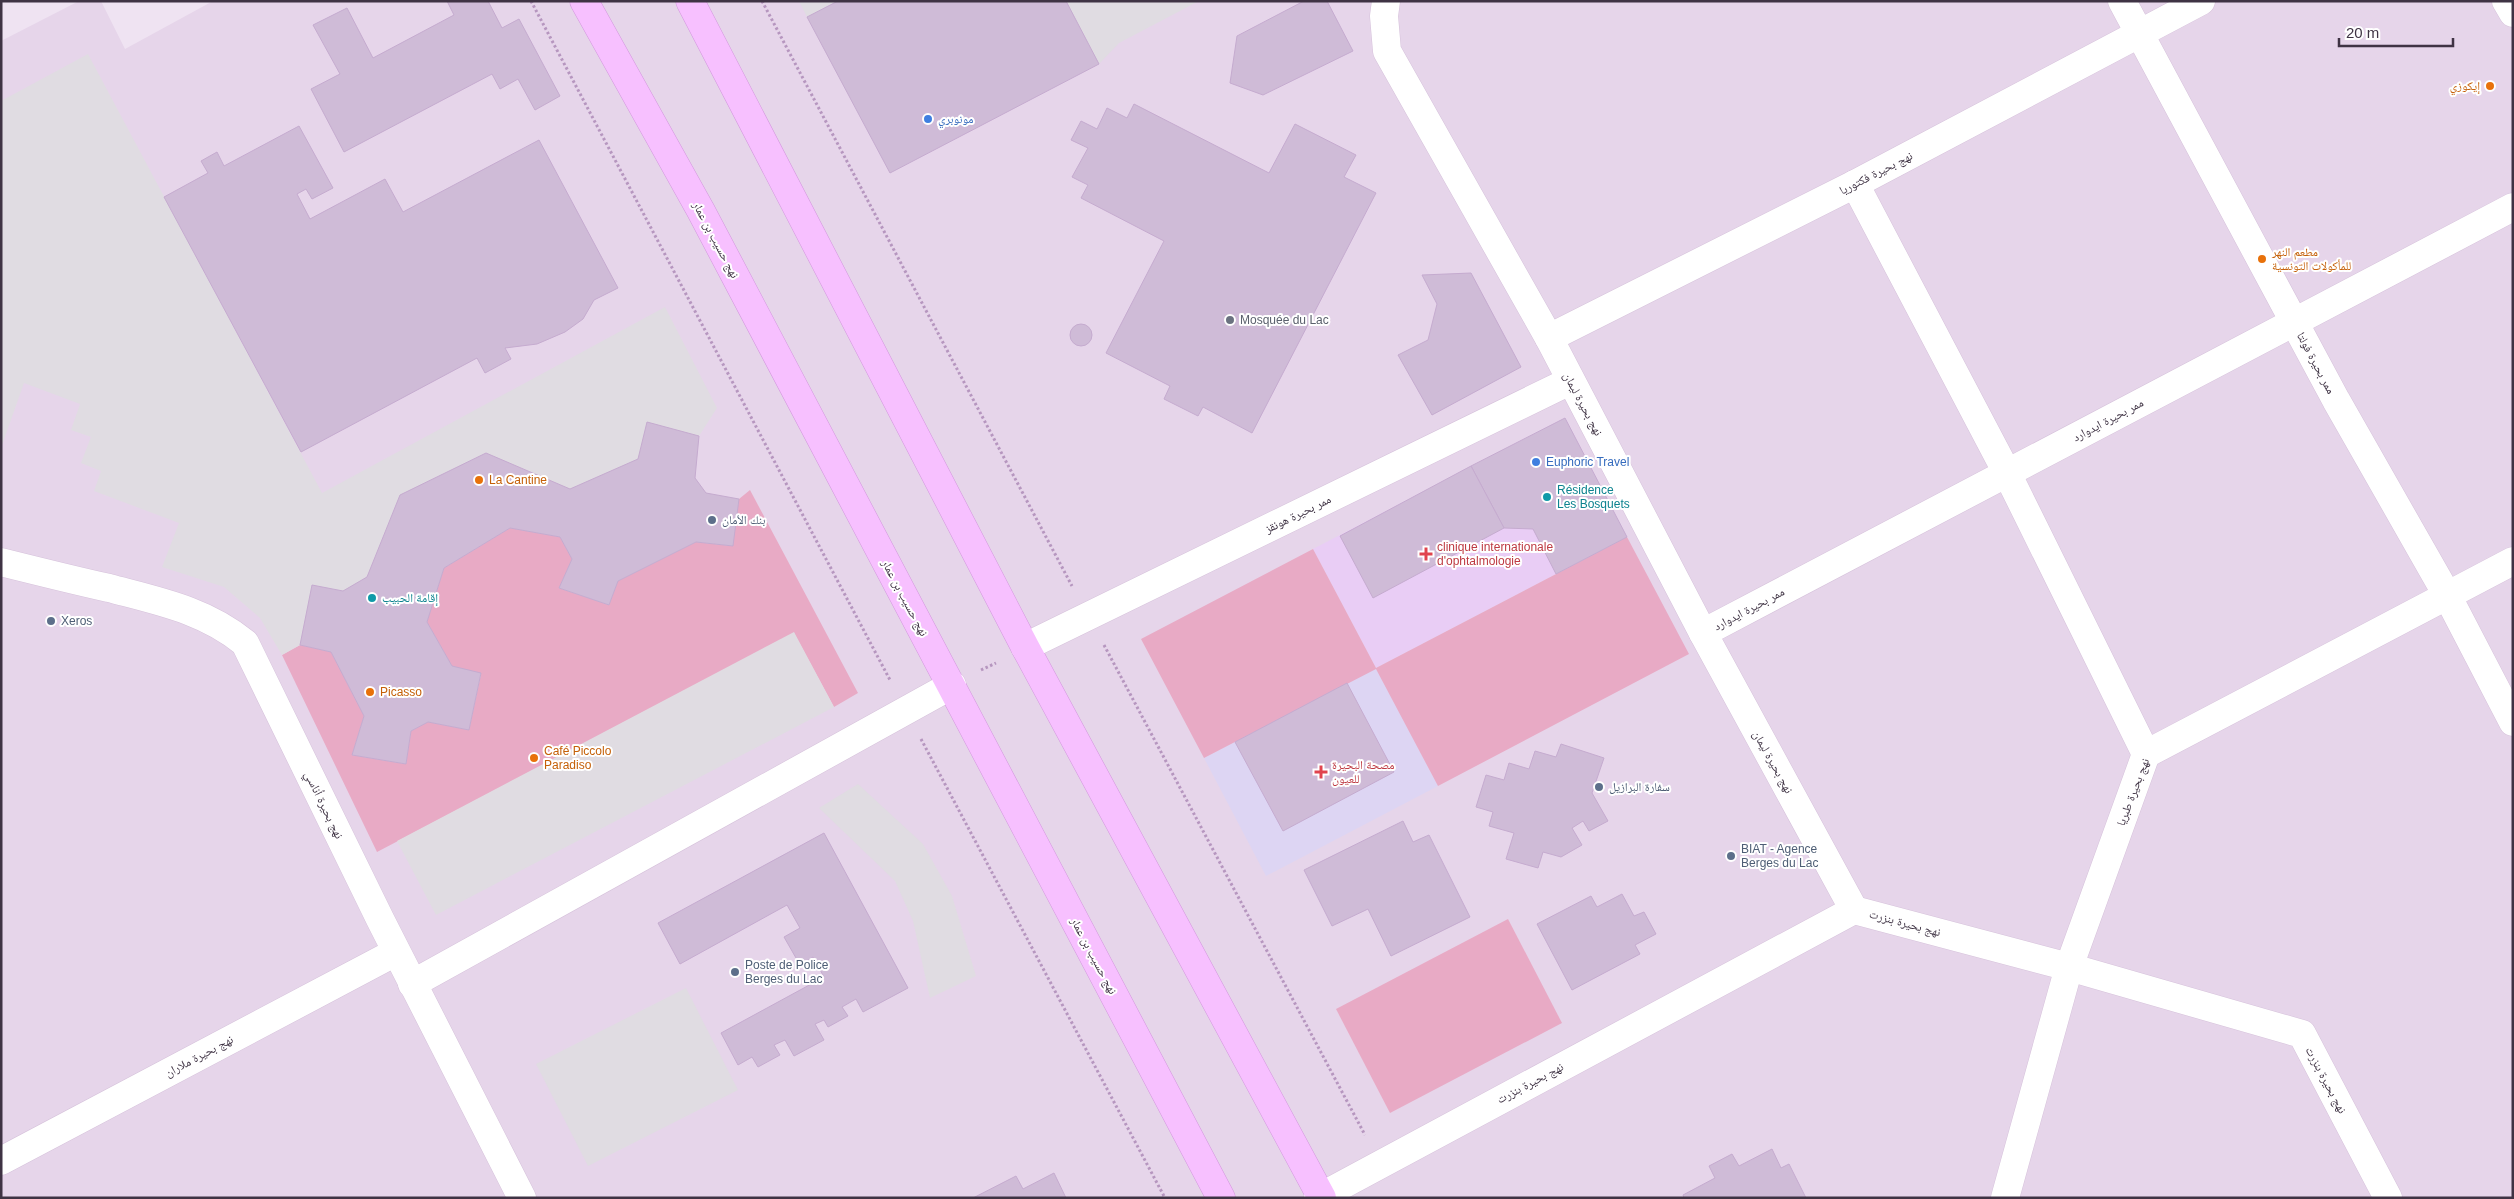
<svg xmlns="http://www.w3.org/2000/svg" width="2514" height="1199" font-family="Arial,'Noto Naskh Arabic',sans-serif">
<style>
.residential{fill:#e6d5ea}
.commercial{fill:#e9cdf5}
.medical{fill:#ddd5f3}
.green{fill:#e8aac5}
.parking{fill:#e0dce2}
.building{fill:#cfbbd7;stroke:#c5abcf}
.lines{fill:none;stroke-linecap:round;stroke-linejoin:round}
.pedestrian-casing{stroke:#d6c2db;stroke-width:29}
.minor-casing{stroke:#d6c2db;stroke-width:29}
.secondary-casing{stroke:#d297dd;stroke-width:29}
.path{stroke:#b696bf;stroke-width:3;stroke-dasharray:2.5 2.5;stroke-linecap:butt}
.pedestrian{stroke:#fff;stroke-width:28}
.minor{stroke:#fff;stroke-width:28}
.secondary{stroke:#f7c0ff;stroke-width:28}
.food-dot{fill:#e8710a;stroke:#fff;stroke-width:2}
.shop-dot{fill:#3f7fe0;stroke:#fff;stroke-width:2}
.worship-dot{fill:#6b7280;stroke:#fff;stroke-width:2}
.culture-dot{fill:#0f9aa8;stroke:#fff;stroke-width:2}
.service-dot{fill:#5c6f8a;stroke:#fff;stroke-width:2}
.health-dot{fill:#e0444e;stroke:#fff;stroke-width:2}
.labels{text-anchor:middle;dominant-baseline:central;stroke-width:4;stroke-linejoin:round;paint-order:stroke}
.food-label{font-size:12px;fill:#c56008;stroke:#fff;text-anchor:start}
.shop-label{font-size:12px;fill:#366cbe;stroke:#fff;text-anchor:start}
.street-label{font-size:12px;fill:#3f3344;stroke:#fff}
.worship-label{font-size:12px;fill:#5b616d;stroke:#fff;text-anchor:start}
.culture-label{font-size:12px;fill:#0d838f;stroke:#fff;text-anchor:start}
.service-label{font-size:12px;fill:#4e5e75;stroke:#fff;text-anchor:start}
.health-label{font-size:12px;fill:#be3a42;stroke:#fff;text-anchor:start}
</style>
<rect width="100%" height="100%" fill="#efe3f2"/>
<path class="residential" d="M79,1h22l24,48 88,-48h2300v1197h-2512v-1157z"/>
<path class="commercial" d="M1565,418l62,119 -251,131 -63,-119z"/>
<path class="medical" d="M1376,668l62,118 -172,90 -62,-118z"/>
<g class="green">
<path d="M750,490l108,203 -24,14 -40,-74 -417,219 -95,-197 18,-10 31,7 33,64 -12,39 54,9 5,-33 17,-9 41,8 12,-56 -29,-8 -25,-44 17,-54 66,-40 50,9 12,22 -13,29 50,17 9,-24 78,-39 36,4 7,-47z"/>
<path d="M1627,537l62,117 -251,132 -62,-117 -172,89 -63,-119 172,-90 63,119z"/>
<path d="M1508,919l54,104 -172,90 -54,-104z"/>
</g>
<g class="parking">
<path d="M799,1h39l-31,16z"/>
<path d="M1066,1h133l-80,42 -20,21z"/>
<path d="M88,54l234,439 343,-186 52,101 -18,28 -129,53 -84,-36 -86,42 -33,82 -24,14 -31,-6 -12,60 -18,10 -22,-37 -36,-31 -62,-20 17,-44 -85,-32 7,-20 -20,-8 10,-26 -20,-7 9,-26 -56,-21 -23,65v-347z"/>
<path d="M794,632l40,75 -398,208 -39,-74z"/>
<path d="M858,784l65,60 29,52 24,80 -46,22 -17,-77 -18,-40 -76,-73z"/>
<path d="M686,988l52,102 -150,76 -52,-102z"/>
</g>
<g class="building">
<path d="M447,1h41l14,27 17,-9 41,77 -25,14 -17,-31 -18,10 -8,-15 -148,78 -33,-63 29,-15 -27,-49 34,-17 26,50 81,-43z"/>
<path d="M838,1h228l33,63 -209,109 -83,-156z"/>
<path d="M1304,1h23l26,50 -90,44 -33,-12 7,-47z"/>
<path d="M1134,104l135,69 26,-49 61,31 -12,22 32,16 -124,240 -49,-26 -5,9 -34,-17 6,-13 -64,-33 58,-112 -83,-43 7,-13 -16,-8 16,-29 -17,-8 10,-19 16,8 10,-21 20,10z"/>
<path d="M299,126l34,62 -21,11 -6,-10 -9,5 13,25 75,-40 18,33 136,-72 79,148 -24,12 -11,19 -18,13 -28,12 -32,4 6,11 -26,14 -8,-15 -176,94 -137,-255 44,-24 -7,-12 16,-9 7,14z"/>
<path d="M1471,273l50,94 -89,48 -34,-60 30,-15 9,-36 -15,-29z"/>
<circle cx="1081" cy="335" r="11"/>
<path d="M1565,418l62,119 -71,37 -23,-45 -29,-1 -33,-62z"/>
<path d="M647,422l52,14 -4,42 11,15 33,6 -6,47 -37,-4 -78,39 -9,24 -50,-17 13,-29 -12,-22 -50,-9 -66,40 -17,54 25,44 29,7 -12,57 -41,-8 -17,9 -5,33 -54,-9 12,-39 -33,-64 -31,-7 12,-60 31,6 24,-14 33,-82 86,-42 84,36 68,-30z"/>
<path d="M1471,466l33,62 -131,70 -33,-62z"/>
<path d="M1347,683l47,89 -111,59 -48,-89z"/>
<path d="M1561,744l43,14 -12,35 16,28 -19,10 -6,-10 -11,7 10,17 -21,12 -18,-5 -5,16 -32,-9 8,-26 -25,-7 4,-14 -17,-5 10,-32 18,5 5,-17 20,6 6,-18 21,6z"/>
<path d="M1403,821l10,21 16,-7 41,82 -79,39 -23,-47 -36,17 -28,-56z"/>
<path d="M824,833l84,155 -45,24 -7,-13 -14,8 6,9 -20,11 -4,-7 -9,4 9,16 -30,16 -9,-16 -11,5 6,10 -22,12 -6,-10 -14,8 -17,-32 103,-56 -11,-20 -13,8 -16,-28 16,-9 -13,-23 -107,59 -22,-41z"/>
<path d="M1622,894l12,22 10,-4 12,22 -21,11 5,9 -68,36 -35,-66 54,-28 6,11z"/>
<path d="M1772,1149l9,19 8,-4 17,34h-122l-1,-3 32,-17 -6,-12 23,-12 7,12z"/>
<path d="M1054,1173l12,25h-93l43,-22 7,13z"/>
</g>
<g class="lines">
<g class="pedestrian-casing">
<g id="pedestrian">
<path d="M2122,1l214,399 111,195 66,127"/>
<path d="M1855,184l152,289 139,281"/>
<path d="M1703,633l810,-426"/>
<path d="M1025,647l545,-266"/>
<path d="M412,984l540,-299"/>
</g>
</g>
<g class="minor-casing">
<g id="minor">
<path d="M1386,1l-2,15 3,35 162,287 154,295 151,277"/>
<path d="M2506,1l7,12"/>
<path d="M1549,338l306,-154 346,-183"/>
<path d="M1,562c36,9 72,18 108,26 49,13 96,22 136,55l135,276 142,279"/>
<path d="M1,1161l395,-209"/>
<path d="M1318,1198l536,-288 215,57 233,67 86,164"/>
<path d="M2005,1198l64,-231 77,-213 367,-193"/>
</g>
</g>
<g class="secondary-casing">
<g id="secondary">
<path d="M584,1l117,210 520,987"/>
<path d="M690,1l335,646 297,551"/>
</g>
</g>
<g class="path">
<path d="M531,1l359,679"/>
<path d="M762,1l310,585"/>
<path d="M1104,645l261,490"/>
<path d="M981,670l15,-7"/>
<path d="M921,739l244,459"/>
</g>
<use href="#pedestrian" class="pedestrian"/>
<use href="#minor" class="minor"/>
<use href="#secondary" class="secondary"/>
</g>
<g class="food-dot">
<circle cx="2490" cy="86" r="5"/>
<circle cx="2262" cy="259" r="5"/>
<circle cx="479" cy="480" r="5"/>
<circle cx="370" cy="692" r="5"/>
<circle cx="534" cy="758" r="5"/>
</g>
<g class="shop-dot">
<circle cx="928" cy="119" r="5"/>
<circle cx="1536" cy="462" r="5"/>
</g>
<circle class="worship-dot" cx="1230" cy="320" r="5"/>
<g class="culture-dot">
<circle cx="1547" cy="497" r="5"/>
<circle cx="372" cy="598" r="5"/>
</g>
<g class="service-dot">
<circle cx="712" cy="520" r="5"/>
<circle cx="51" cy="621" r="5"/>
<circle cx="1599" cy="787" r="5"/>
<circle cx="1731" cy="856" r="5"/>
<circle cx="735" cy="972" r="5"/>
</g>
<g class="health-dot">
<path d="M1423.5 546.5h5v5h5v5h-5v5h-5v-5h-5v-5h5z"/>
<path d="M1318.5 764.5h5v5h5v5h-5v5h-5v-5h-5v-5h5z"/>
</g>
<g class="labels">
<g class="food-label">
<text x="2480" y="86" text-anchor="end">إيكوزي</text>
<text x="2272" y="252">مطعم النهر<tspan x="2272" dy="14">للمأكولات التونسية</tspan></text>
<text x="489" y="480">La Cantine</text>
<text x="380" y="692">Picasso</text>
<text x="544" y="751">Café Piccolo<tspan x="544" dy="14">Paradiso</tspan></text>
</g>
<g class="shop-label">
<text x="938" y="119">مونوبري</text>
<text x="1546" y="462">Euphoric Travel</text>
</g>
<g class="street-label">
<text transform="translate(1876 173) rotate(-27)">نهج بحيرة فكتوريا</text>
<text transform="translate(716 240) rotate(62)">نهج حسيب بن عمار</text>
<text transform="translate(2316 363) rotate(62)">ممر بحيرة فولتا</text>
<text transform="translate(1583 404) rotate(62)">نهج بحيرة ليمان</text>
<text transform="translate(2108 420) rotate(-28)">ممر بحيرة ايدوارد</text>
<text transform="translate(1298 514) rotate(-26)">ممر بحيرة هونقز</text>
<text transform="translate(905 598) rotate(62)">نهج حسيب بن عمار</text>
<text transform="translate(1749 609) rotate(-28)">ممر بحيرة ايدوارد</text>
<text transform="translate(1773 762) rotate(61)">نهج بحيرة ليمان</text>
<text transform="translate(2133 792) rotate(-69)">نهج بحيرة طبريا</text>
<text transform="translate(324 805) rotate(64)">نهج بحيرة أناسي</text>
<text transform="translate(1905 923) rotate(15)">نهج بحيرة بنزرت</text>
<text transform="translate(1094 956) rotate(62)">نهج حسيب بن عمار</text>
<text transform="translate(199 1056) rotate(-28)">نهج بحيرة ملاران</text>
<text transform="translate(2326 1080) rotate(62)">نهج بحيرة بنزرت</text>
<text transform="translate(1530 1083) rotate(-28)">نهج بحيرة بنزرت</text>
</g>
<g class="worship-label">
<text x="1240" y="320">Mosquée du Lac</text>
</g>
<g class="culture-label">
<text x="1557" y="490">Résidence<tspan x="1557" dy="14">Les Bosquets</tspan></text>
<text x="382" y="598">إقامة الحبيب</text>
</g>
<g class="service-label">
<text x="722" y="520">بنك الأمان</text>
<text x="61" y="621">Xeros</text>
<text x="1609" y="787">سفارة البرازيل</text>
<text x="1741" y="849">BIAT - Agence<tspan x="1741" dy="14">Berges du Lac</tspan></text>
<text x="745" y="965">Poste de Police<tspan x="745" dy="14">Berges du Lac</tspan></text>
</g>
<g class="health-label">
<text x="1437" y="547">clinique internationale<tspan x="1437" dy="14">d'ophtalmologie</tspan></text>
<text x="1332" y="765">مصحة البحيرة<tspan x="1332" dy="14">للعيون</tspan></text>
</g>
</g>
<rect width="2514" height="1199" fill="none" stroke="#3f3344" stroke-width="5"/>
<path d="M2339 38v8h114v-8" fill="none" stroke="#3f3344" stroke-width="2.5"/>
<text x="2346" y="38" font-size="15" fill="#3f3344" stroke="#ffffff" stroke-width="4" paint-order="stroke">20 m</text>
</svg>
